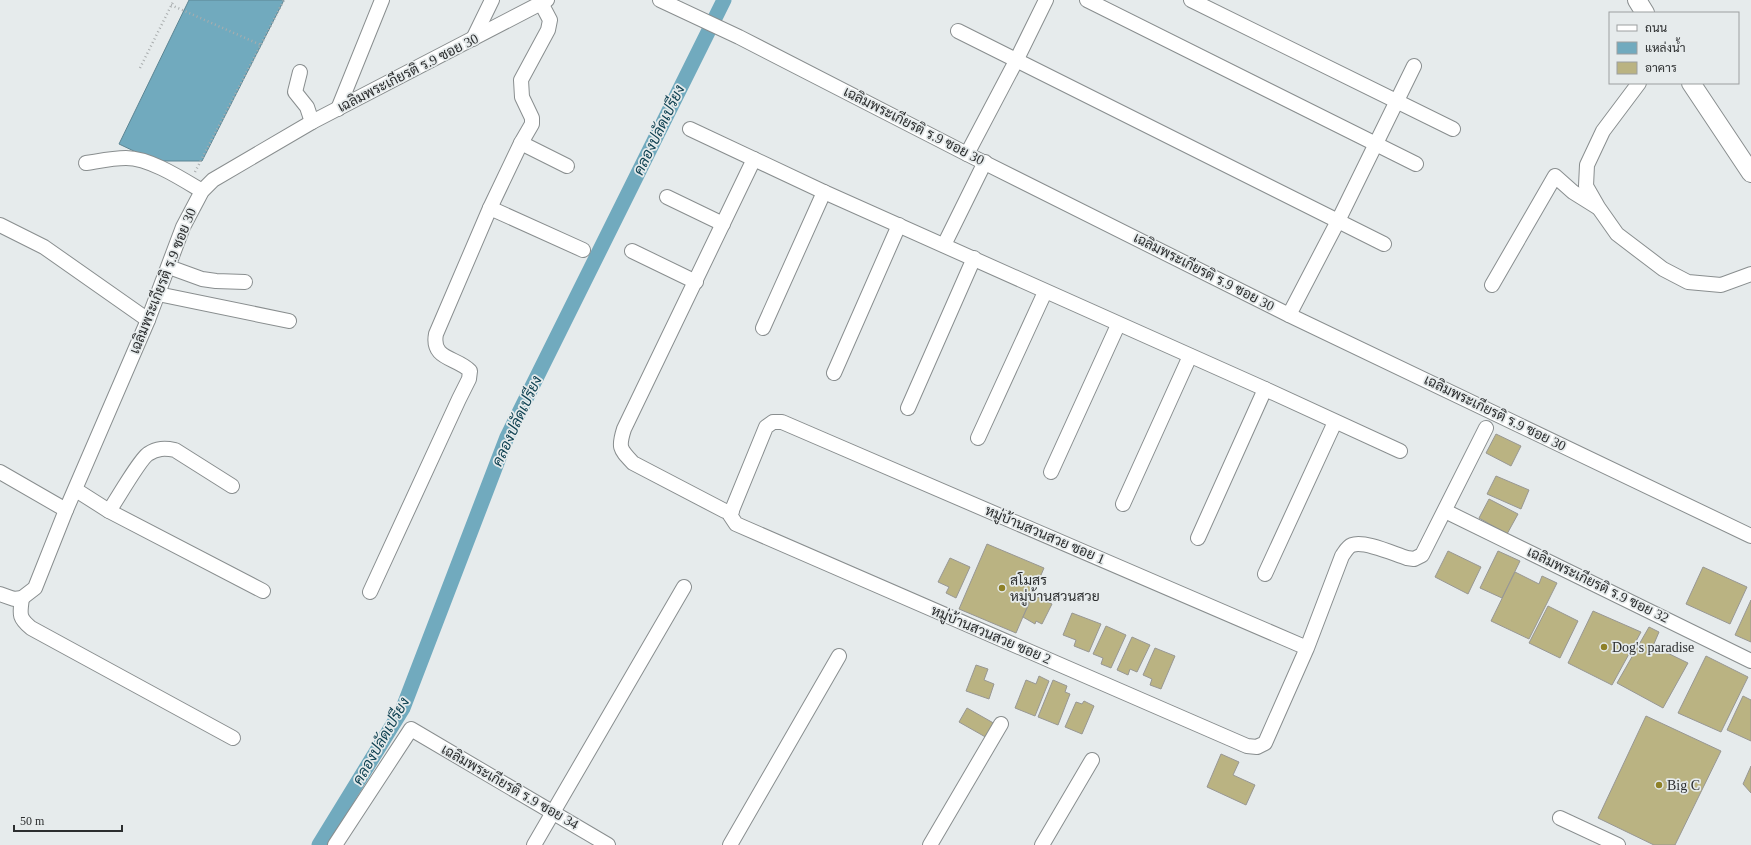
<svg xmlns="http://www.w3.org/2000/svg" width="1751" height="845" font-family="'Times New Roman',Sarabun,serif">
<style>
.water{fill:#71aabe;stroke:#5c8593}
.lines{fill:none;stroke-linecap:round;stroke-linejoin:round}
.canal{stroke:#71aabe;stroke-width:15}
.building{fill:#bab382;stroke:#989793}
.minor-casing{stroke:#898e8f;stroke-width:16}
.major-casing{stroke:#898e8f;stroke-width:20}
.path{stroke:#a9adae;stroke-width:2.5;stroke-dasharray:1 3;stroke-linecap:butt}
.minor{stroke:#fff;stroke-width:14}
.major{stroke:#fff;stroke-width:18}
.poi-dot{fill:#8e8128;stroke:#e6ebec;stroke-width:1.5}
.labels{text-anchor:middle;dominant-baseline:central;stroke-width:3.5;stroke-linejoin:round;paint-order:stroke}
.street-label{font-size:14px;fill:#2c2e2f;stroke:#e6ebec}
.poi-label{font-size:14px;fill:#2c2e2f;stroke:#e6ebec;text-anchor:start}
.water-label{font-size:15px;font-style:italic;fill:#104252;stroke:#e6ebec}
</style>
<rect width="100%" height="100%" fill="#e6ebec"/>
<path class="water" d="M189,0h95l-82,161h-47l-36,-17z"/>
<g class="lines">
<path class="canal" d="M319,845l84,-137 104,-271 217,-437"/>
</g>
<g class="building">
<path d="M1496,434l25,12 -10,20 -25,-13z"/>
<path d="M1496,476l33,14 -8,19 -34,-15z"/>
<path d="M1489,499l29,15 -11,20 -28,-16z"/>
<path d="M987,544l57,24 -28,65 -57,-24z"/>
<path d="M1448,551l33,16 -13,27 -33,-17z"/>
<path d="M1498,551l22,10 -18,37 -22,-10z"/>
<path d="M950,558l20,9 -14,31 -10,-5 3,-6 -11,-5z"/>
<path d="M1703,567l44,20 -17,37 -44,-20z"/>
<path d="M1515,572l24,12 3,-8 15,7 -28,56 -38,-18z"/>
<path d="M1033,595l19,9 -10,20 -6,-3 -1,3 -12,-7z"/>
<path d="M1751,600v42l-16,-7z"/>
<path d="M1548,606l30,15 -18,37 -31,-15z"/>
<path d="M1593,611l48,21 -29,53 -44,-22z"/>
<path d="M1072,613l29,11 -12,28 -15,-6 2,-6 -13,-5z"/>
<path d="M1106,626l20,9 -15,33 -10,-4 2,-6 -10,-4z"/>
<path d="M1649,627l10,5 -6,14 35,17 -25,45 -46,-25z"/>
<path d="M1132,637l18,8 -13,27 -7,-3 -2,6 -11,-5z"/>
<path d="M1155,648l20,8 -14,33 -11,-4 2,-6 -9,-4z"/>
<path d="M1706,656l42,21 -27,55 -43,-19z"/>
<path d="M976,665l12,4 -4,11 10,4 -5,15 -23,-8z"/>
<path d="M1039,676l10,5 -14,35 -20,-8 11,-28 10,4z"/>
<path d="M1053,680l14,6 -2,6 5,2 -12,31 -20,-8z"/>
<path d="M1743,696l8,4v41l-24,-11z"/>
<path d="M1084,701l10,5 -12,28 -17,-7 11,-25 6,2z"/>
<path d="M967,708l30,17 -8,14 -30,-17z"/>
<path d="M1646,716l75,35 -46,94h-21l-56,-27z"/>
<path d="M1221,754l18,8 -6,13 22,10 -9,20 -39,-18z"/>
<path d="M1751,766v27l-8,-9z"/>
</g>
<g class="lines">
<g class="minor-casing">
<g id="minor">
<path d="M660,0l79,37 228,117 322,161 462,221"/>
<path d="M1087,0l329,164"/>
<path d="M1191,0l262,129"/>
<path d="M958,31l426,213"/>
<path d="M473,39l19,-39"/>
<path d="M300,72l-5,20 12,15 5,15"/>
<path d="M1639,83l-36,48 -16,34 -1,21 12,21 19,27 46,35 25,13 33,3 30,-11"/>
<path d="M338,109l44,-109"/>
<path d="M690,129l134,63 441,197 135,62"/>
<path d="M521,143l46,23"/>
<path d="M967,154l49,-93 30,-61"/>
<path d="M86,163c13,-2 27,-5 40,-5 24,0 56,21 76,33"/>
<path d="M667,197l56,27"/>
<path d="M490,208l93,42"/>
<path d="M0,225l44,22 104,73"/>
<path d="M944,245l41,-83"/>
<path d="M632,251l64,31"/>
<path d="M169,267l33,12 14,2 29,1"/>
<path d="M1492,285l63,-109 18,16 24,15"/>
<path d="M158,294l131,27"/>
<path d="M1289,315l49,-94 76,-155"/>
<path d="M763,328l61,-136"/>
<path d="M834,373l65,-148"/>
<path d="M908,408l66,-150"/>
<path d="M978,438l67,-146"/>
<path d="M0,472l66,38"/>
<path d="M1051,472l67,-147"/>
<path d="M76,490l33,21 154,80"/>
<path d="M1123,504l67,-148"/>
<path d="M109,511c7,-10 31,-52 39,-57 9,-6 17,-6 27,-4l57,36"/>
<path d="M732,511h-7l-92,-48c-13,-14 -15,-15 -9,-34l130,-270"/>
<path d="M1445,511l306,150"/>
<path d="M1198,538l67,-149"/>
<path d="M1265,574l70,-152"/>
<path d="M370,592l89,-193 10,-20 1,-8c-13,-14 -39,-11 -34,-37l54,-126 31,-65 11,-19v-6l-10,-21 -1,-17 27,-50 2,-10 -9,-17"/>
<path d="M0,594l14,5 8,-1 13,-10 31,-78 82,-190 35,-93 19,-36 11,-11 99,-58 235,-122"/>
<path d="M22,598c-2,16 -4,19 9,30l202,110"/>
<path d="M1307,648l-525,-226h-9l-7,5 -36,88 6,9 511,222 10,1 8,-4 42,-95 35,-92c3,-4 5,-9 10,-11 12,-5 42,9 55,13l7,1 8,-4 64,-127"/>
<path d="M1560,818l58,27"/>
<path d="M335,845l76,-116 197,116"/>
<path d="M534,845l150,-258"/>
<path d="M730,845l109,-189"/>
<path d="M930,845l71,-121"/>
<path d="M1042,845l50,-85"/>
</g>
</g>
<g class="major-casing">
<g id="major">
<path d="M1637,0l8,13"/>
<path d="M1691,83l60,90"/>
</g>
</g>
<g class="path">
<path d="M171,5l90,40"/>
<path d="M140,68l34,-68"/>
<path d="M195,172l89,-172"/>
</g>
<use href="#minor" class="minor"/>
<use href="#major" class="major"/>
</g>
<g class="poi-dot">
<circle cx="1002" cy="588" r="4"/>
<circle cx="1604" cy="647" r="4"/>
<circle cx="1659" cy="785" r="4"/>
</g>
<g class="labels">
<g class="street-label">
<text transform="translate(408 73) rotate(-27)">เฉลิมพระเกียรติ ร.9 ซอย 30</text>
<text transform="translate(914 126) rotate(27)">เฉลิมพระเกียรติ ร.9 ซอย 30</text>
<text transform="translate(1204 272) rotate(27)">เฉลิมพระเกียรติ ร.9 ซอย 30</text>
<text transform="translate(163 281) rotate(-68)">เฉลิมพระเกียรติ ร.9 ซอย 30</text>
<text transform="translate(1495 413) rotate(26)">เฉลิมพระเกียรติ ร.9 ซอย 30</text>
<text transform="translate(1045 535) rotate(23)">หมู่บ้านสวนสวย ซอย 1</text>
<text transform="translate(1598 585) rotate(26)">เฉลิมพระเกียรติ ร.9 ซอย 32</text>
<text transform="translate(991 635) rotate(23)">หมู่บ้านสวนสวย ซอย 2</text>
<text transform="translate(510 787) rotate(30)">เฉลิมพระเกียรติ ร.9 ซอย 34</text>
</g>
<g class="poi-label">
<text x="1010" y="580">สโมสร<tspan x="1010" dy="16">หมู่บ้านสวนสวย</tspan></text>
<text x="1612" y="647">Dog's paradise</text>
<text x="1667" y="785">Big C</text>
</g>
<g class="water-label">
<text transform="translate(659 130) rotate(-64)">คลองปลัดเปรียง</text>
<text transform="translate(517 421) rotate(-65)">คลองปลัดเปรียง</text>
<text transform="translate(381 741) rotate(-60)">คลองปลัดเปรียง</text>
</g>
</g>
<rect x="1609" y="12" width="130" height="72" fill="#e6ebec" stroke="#9c9fa0"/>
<rect x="1617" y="25" width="20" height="6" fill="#ffffff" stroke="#9c9fa0"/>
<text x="1645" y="32" font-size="12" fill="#2c2e2f">ถนน</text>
<rect x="1617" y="42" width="20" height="12" fill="#71aabe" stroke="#9c9fa0"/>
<text x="1645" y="52" font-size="12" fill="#2c2e2f">แหล่งน้ำ</text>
<rect x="1617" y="62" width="20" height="12" fill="#bab382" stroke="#9c9fa0"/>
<text x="1645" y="72" font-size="12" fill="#2c2e2f">อาคาร</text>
<path d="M14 825v6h108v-6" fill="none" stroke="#2c2e2f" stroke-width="2"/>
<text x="20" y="825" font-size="12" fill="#2c2e2f" stroke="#e6ebec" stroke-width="3" paint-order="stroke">50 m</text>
</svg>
